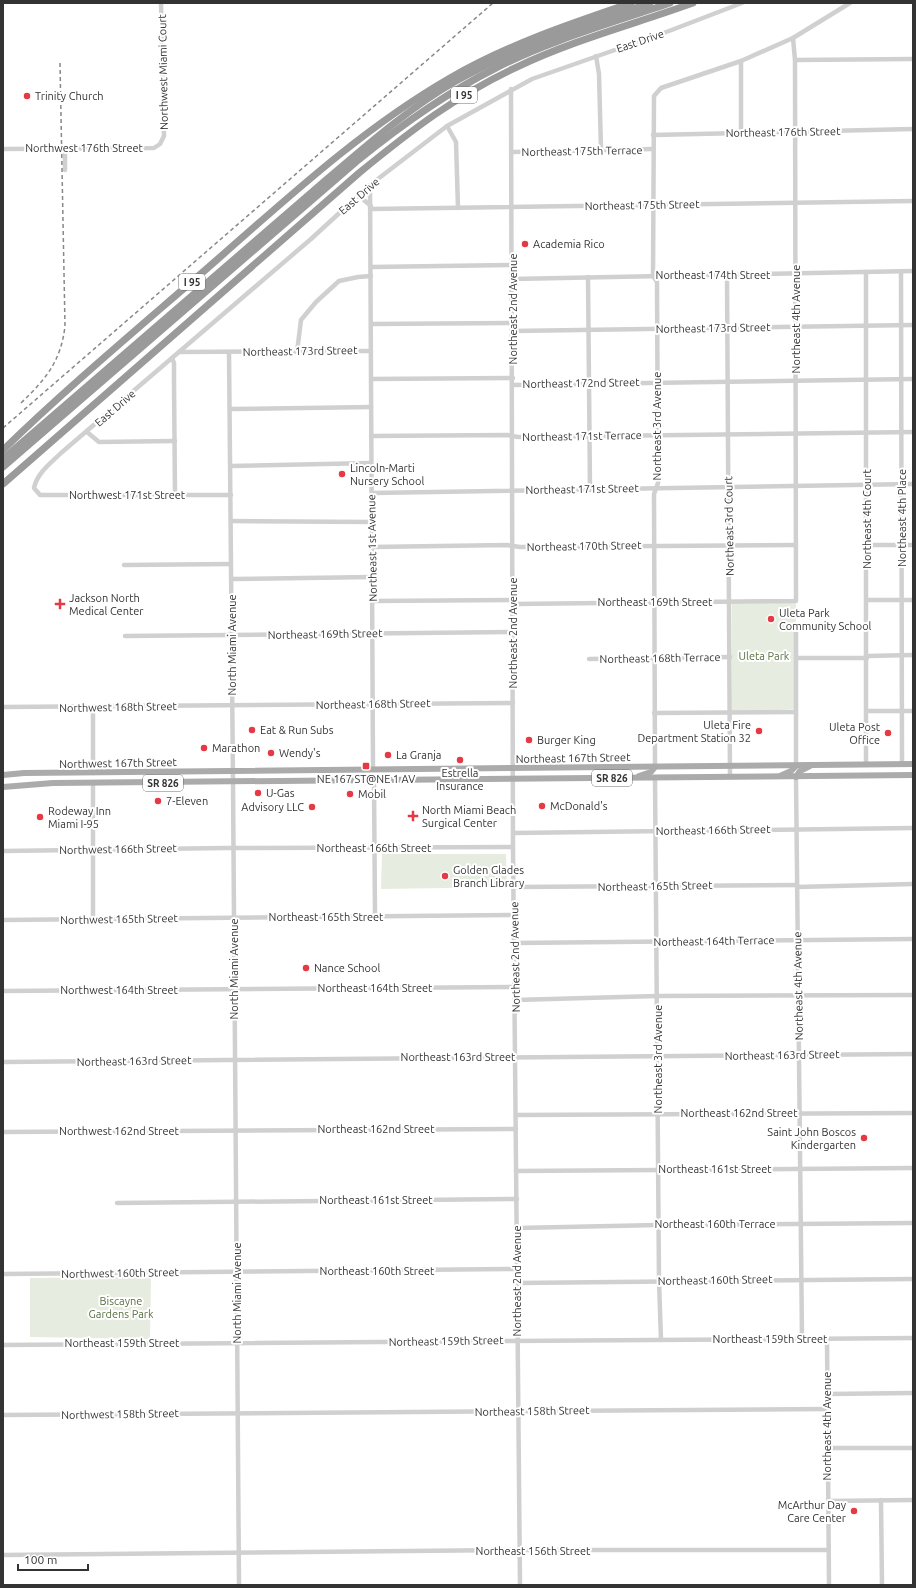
<svg xmlns="http://www.w3.org/2000/svg" width="916" height="1588" font-family="Ubuntu,sans-serif">
<style>
.green{fill:#e6ecdf}
.lines{fill:none;stroke-linecap:round;stroke-linejoin:round}
.minor{stroke:#d0d0d0;stroke-width:4.5}
.major{stroke:#ababab;stroke-width:6}
.highway{stroke:#9a9a9a;stroke-width:7}
.rail{stroke:#888;stroke-width:1.5;stroke-dasharray:4 3;stroke-linecap:butt}
.poi-dot{fill:#e63946;stroke:#fff;stroke-width:1.5}
.labels{text-anchor:middle;dominant-baseline:central;stroke-width:4;stroke-linejoin:round;paint-order:stroke}
.shield{fill:#fff;stroke:#707070;stroke-width:1}
.shield-label{font-size:10px;font-weight:bold;fill:#333}
.street-label{font-size:11px;fill:#333;stroke:#fff}
.poi-label{font-size:11px;fill:#333;stroke:#fff;text-anchor:start}
.park-label{font-size:11px;fill:#56703f;stroke:#fff}
</style>
<rect width="100%" height="100%" fill="#fff"/>
<g class="green">
<path d="M796,602l-1,107 -63,4v-110z"/>
<path d="M382,854h124l1,33 -126,2z"/>
<path d="M151,1277l-1,62 -120,-2v-59z"/>
</g>
<g class="lines">
<g class="minor">
<path d="M596,56l3,18 2,76"/>
<path d="M795,60l118,-1"/>
<path d="M511,89l2,758 7,738"/>
<path d="M447,126l9,16 2,66"/>
<path d="M741,133v-72"/>
<path d="M653,135l260,-6"/>
<path d="M65,148v22"/>
<path d="M3,149l151,-1 6,-4 4,-8 -3,-133"/>
<path d="M512,152l141,-3"/>
<path d="M370,185l3,585"/>
<path d="M359,196l12,10"/>
<path d="M371,209l542,-8"/>
<path d="M371,267l141,-2"/>
<path d="M901,271l1,493"/>
<path d="M727,276l3,501"/>
<path d="M588,277l2,213"/>
<path d="M512,279l401,-8"/>
<path d="M371,324l142,-1"/>
<path d="M513,331l400,-6"/>
<path d="M179,352l192,-1"/>
<path d="M229,352l4,430 6,803"/>
<path d="M297,352l4,-32 15,-18 23,-21 19,-4 13,-1"/>
<path d="M172,358l2,5v19l1,113"/>
<path d="M371,379l142,-1"/>
<path d="M513,385l400,-6"/>
<path d="M230,409l141,-2"/>
<path d="M87,432l12,10 76,-1"/>
<path d="M371,436l136,-1 11,2 395,-5"/>
<path d="M231,466l140,-3"/>
<path d="M372,493l541,-9"/>
<path d="M231,495h-191l-6,-7c3,-15 17,-25 27,-35l250,-214 59,-54 77,-59 85,-47 137,-48 73,-28"/>
<path d="M231,521l141,1"/>
<path d="M867,545h46"/>
<path d="M372,547l135,-2 13,2 276,-2"/>
<path d="M124,565l107,-1"/>
<path d="M231,579l141,-2"/>
<path d="M867,600h46"/>
<path d="M373,601l140,-1"/>
<path d="M513,604l283,-3 -1,-541 -2,-22"/>
<path d="M796,632v134"/>
<path d="M125,636l388,-4"/>
<path d="M867,656l46,-1"/>
<path d="M796,658h71"/>
<path d="M589,659l141,-2"/>
<path d="M3,707l510,-4"/>
<path d="M867,711h46"/>
<path d="M654,713l142,-1"/>
<path d="M866,765v-493"/>
<path d="M655,767l-1,-273 4,-11 -1,-201 -4,-6 1,-180 7,-8 80,-27 52,-23 57,-35"/>
<path d="M93,773v-66"/>
<path d="M796,777l6,562"/>
<path d="M655,778l4,503 2,59"/>
<path d="M374,781l1,136"/>
<path d="M93,783v136"/>
<path d="M513,833l400,-5"/>
<path d="M3,851l223,-3 287,-1"/>
<path d="M514,887l283,-2"/>
<path d="M797,887l116,-3"/>
<path d="M3,920l511,-5"/>
<path d="M514,943l399,-4"/>
<path d="M3,991l512,-4"/>
<path d="M515,1000l142,-4 256,-1"/>
<path d="M3,1062l910,-8"/>
<path d="M516,1115l397,-2"/>
<path d="M3,1132l513,-3"/>
<path d="M516,1171l397,-3"/>
<path d="M117,1203l400,-4"/>
<path d="M517,1228l141,-3 255,-2"/>
<path d="M3,1274l514,-5"/>
<path d="M517,1283l396,-4"/>
<path d="M827,1339l2,246"/>
<path d="M3,1345l910,-7"/>
<path d="M827,1394l86,-1"/>
<path d="M3,1415l824,-6"/>
<path d="M828,1448h85"/>
<path d="M881,1500l1,85"/>
<path d="M828,1501l85,-1"/>
<path d="M3,1555l516,-5h309"/>
</g>
<g class="major">
<path d="M3,775l21,-2 889,-9"/>
<path d="M639,776l12,-4 4,-5"/>
<path d="M780,776l11,-5 5,-5"/>
<path d="M796,777l4,-6 10,-5"/>
<path d="M3,787l50,-4 860,-8"/>
</g>
<g class="highway">
<path d="M3,450c69,-67 144,-129 216,-192 74,-65 146,-131 231,-180 57,-33 119,-54 181,-75"/>
<path d="M3,459l323,-279c41,-35 83,-72 130,-99 61,-34 128,-56 194,-78"/>
<path d="M3,467l354,-306c43,-35 89,-68 139,-93 55,-28 116,-45 174,-65"/>
<path d="M3,484l356,-311c50,-41 99,-79 158,-106 56,-27 118,-43 176,-64"/>
</g>
<g class="rail">
<path d="M21,403c25,-24 40,-42 44,-77l-5,-263"/>
<path d="M3,428l490,-425"/>
</g>
</g>
<g class="poi-dot">
<circle cx="27" cy="96" r="4"/>
<circle cx="525" cy="244" r="4"/>
<circle cx="342" cy="474" r="4"/>
<path d="M58 598h4v4h4v4h-4v4h-4v-4h-4v-4h4z"/>
<circle cx="771" cy="619" r="4"/>
<circle cx="252" cy="730" r="4"/>
<circle cx="759" cy="731" r="4"/>
<circle cx="888" cy="733" r="4"/>
<circle cx="529" cy="740" r="4"/>
<circle cx="204" cy="748" r="4"/>
<circle cx="271" cy="753" r="4"/>
<circle cx="388" cy="755" r="4"/>
<circle cx="460" cy="760" r="4"/>
<rect x="362" y="762" width="8" height="8" rx="2"/>
<circle cx="258" cy="793" r="4"/>
<circle cx="350" cy="794" r="4"/>
<circle cx="158" cy="801" r="4"/>
<circle cx="542" cy="806" r="4"/>
<circle cx="312" cy="807" r="4"/>
<path d="M411 810h4v4h4v4h-4v4h-4v-4h-4v-4h4z"/>
<circle cx="40" cy="817" r="4"/>
<circle cx="445" cy="876" r="4"/>
<circle cx="306" cy="968" r="4"/>
<circle cx="864" cy="1138" r="4"/>
<circle cx="854" cy="1511" r="4"/>
</g>
<g class="labels">
<g class="shield">
<rect x="451" y="87" width="26" height="16" rx="3"/>
<rect x="179" y="274" width="26" height="16" rx="3"/>
<rect x="592" y="770" width="40" height="16" rx="3"/>
<rect x="143" y="775" width="40" height="16" rx="3"/>
</g>
<g class="shield-label">
<text x="464" y="95">I 95</text>
<text x="192" y="282">I 95</text>
<text x="612" y="778">SR 826</text>
<text x="163" y="783">SR 826</text>
</g>
<g class="street-label">
<text transform="translate(640 41) rotate(-19)">East Drive</text>
<text transform="translate(163 72) rotate(-91)">Northwest Miami Court</text>
<text transform="translate(783 132) rotate(-1)">Northeast 176th Street</text>
<text x="84" y="148">Northwest 176th Street</text>
<text transform="translate(582 151) rotate(-1)">Northeast 175th Terrace</text>
<text transform="translate(359 196) rotate(-41)">East Drive</text>
<text transform="translate(642 205) rotate(-1)">Northeast 175th Street</text>
<text x="713" y="275">Northeast 174th Street</text>
<text transform="translate(513 309) rotate(-90)">Northeast 2nd Avenue</text>
<text transform="translate(796 319) rotate(-90)">Northeast 4th Avenue</text>
<text transform="translate(713 328) rotate(-1)">Northeast 173rd Street</text>
<text transform="translate(300 351) rotate(-1)">Northeast 173rd Street</text>
<text transform="translate(581 383) rotate(-1)">Northeast 172nd Street</text>
<text transform="translate(115 408) rotate(-41)">East Drive</text>
<text transform="translate(657 426) rotate(-90)">Northeast 3rd Avenue</text>
<text transform="translate(582 436) rotate(-1)">Northeast 171st Terrace</text>
<text transform="translate(582 489) rotate(-1)">Northeast 171st Street</text>
<text x="127" y="495">Northwest 171st Street</text>
<text transform="translate(902 518) rotate(-90)">Northeast 4th Place</text>
<text transform="translate(867 519) rotate(-90)">Northeast 4th Court</text>
<text transform="translate(729 526) rotate(-91)">Northeast 3rd Court</text>
<text transform="translate(584 546) rotate(-1)">Northeast 170th Street</text>
<text transform="translate(372 548) rotate(-91)">Northeast 1st Avenue</text>
<text x="655" y="602">Northeast 169th Street</text>
<text transform="translate(513 633) rotate(-90)">Northeast 2nd Avenue</text>
<text transform="translate(325 634) rotate(-1)">Northeast 169th Street</text>
<text transform="translate(232 645) rotate(-90)">North Miami Avenue</text>
<text transform="translate(660 658) rotate(-1)">Northeast 168th Terrace</text>
<text transform="translate(373 704) rotate(-1)">Northeast 168th Street</text>
<text transform="translate(118 707) rotate(-1)">Northwest 168th Street</text>
<text transform="translate(573 758) rotate(-1)">Northeast 167th Street</text>
<text transform="translate(118 763) rotate(-1)">Northwest 167th Street</text>
<text transform="translate(713 830) rotate(-1)">Northeast 166th Street</text>
<text x="374" y="848">Northeast 166th Street</text>
<text transform="translate(118 849) rotate(-1)">Northwest 166th Street</text>
<text transform="translate(655 886) rotate(-1)">Northeast 165th Street</text>
<text x="326" y="917">Northeast 165th Street</text>
<text transform="translate(119 919) rotate(-1)">Northwest 165th Street</text>
<text transform="translate(714 941) rotate(-1)">Northeast 164th Terrace</text>
<text transform="translate(515 957) rotate(-91)">Northeast 2nd Avenue</text>
<text transform="translate(234 969) rotate(-90)">North Miami Avenue</text>
<text transform="translate(798 986) rotate(-91)">Northeast 4th Avenue</text>
<text x="375" y="988">Northeast 164th Street</text>
<text x="119" y="990">Northwest 164th Street</text>
<text transform="translate(782 1055) rotate(-1)">Northeast 163rd Street</text>
<text x="458" y="1057">Northeast 163rd Street</text>
<text transform="translate(658 1059) rotate(-90)">Northeast 3rd Avenue</text>
<text transform="translate(134 1061) rotate(-1)">Northeast 163rd Street</text>
<text x="739" y="1113">Northeast 162nd Street</text>
<text x="376" y="1129">Northeast 162nd Street</text>
<text x="119" y="1131">Northwest 162nd Street</text>
<text x="715" y="1169">Northeast 161st Street</text>
<text x="376" y="1200">Northeast 161st Street</text>
<text x="715" y="1224">Northeast 160th Terrace</text>
<text x="377" y="1271">Northeast 160th Street</text>
<text transform="translate(120 1273) rotate(-1)">Northwest 160th Street</text>
<text transform="translate(715 1280) rotate(-1)">Northeast 160th Street</text>
<text transform="translate(517 1281) rotate(-90)">Northeast 2nd Avenue</text>
<text transform="translate(237 1293) rotate(-90)">North Miami Avenue</text>
<text x="770" y="1339">Northeast 159th Street</text>
<text transform="translate(446 1341) rotate(-1)">Northeast 159th Street</text>
<text x="122" y="1343">Northeast 159th Street</text>
<text transform="translate(532 1411) rotate(-1)">Northeast 158th Street</text>
<text transform="translate(120 1414) rotate(-1)">Northwest 158th Street</text>
<text transform="translate(827 1426) rotate(-90)">Northeast 4th Avenue</text>
<text x="533" y="1551">Northeast 156th Street</text>
</g>
<g class="poi-label">
<text x="35" y="96">Trinity Church</text>
<text x="533" y="244">Academia Rico</text>
<text x="350" y="468">Lincoln-Marti<tspan x="350" dy="13">Nursery School</tspan></text>
<text x="69" y="598">Jackson North<tspan x="69" dy="13">Medical Center</tspan></text>
<text x="779" y="613">Uleta Park<tspan x="779" dy="13">Community School</tspan></text>
<text x="751" y="725" text-anchor="end">Uleta Fire<tspan x="751" dy="13">Department Station 32</tspan></text>
<text x="880" y="727" text-anchor="end">Uleta Post<tspan x="880" dy="13">Office</tspan></text>
<text x="260" y="730">Eat &amp; Run Subs</text>
<text x="537" y="740">Burger King</text>
<text x="212" y="748">Marathon</text>
<text x="279" y="753">Wendy's</text>
<text x="396" y="755">La Granja</text>
<text x="460" y="773" text-anchor="middle">Estrella<tspan x="460" dy="13">Insurance</tspan></text>
<text x="366" y="779" text-anchor="middle">NE 167 ST@NE 1 AV</text>
<text x="266" y="793">U-Gas</text>
<text x="358" y="794">Mobil</text>
<text x="166" y="801">7-Eleven</text>
<text x="550" y="806">McDonald's</text>
<text x="304" y="807" text-anchor="end">Advisory LLC</text>
<text x="422" y="810">North Miami Beach<tspan x="422" dy="13">Surgical Center</tspan></text>
<text x="48" y="811">Rodeway Inn<tspan x="48" dy="13">Miami I-95</tspan></text>
<text x="453" y="870">Golden Glades<tspan x="453" dy="13">Branch Library</tspan></text>
<text x="314" y="968">Nance School</text>
<text x="856" y="1132" text-anchor="end">Saint John Boscos<tspan x="856" dy="13">Kindergarten</tspan></text>
<text x="846" y="1505" text-anchor="end">McArthur Day<tspan x="846" dy="13">Care Center</tspan></text>
</g>
<g class="park-label">
<text x="764" y="656">Uleta Park</text>
<text x="121" y="1301">Biscayne<tspan x="121" dy="13">Gardens Park</tspan></text>
</g>
</g>
<rect width="916" height="1588" fill="none" stroke="#333333" stroke-width="8"/>
<path d="M18 1564v6h70v-6" fill="none" stroke="#333333" stroke-width="2"/>
<text x="24" y="1564" font-size="12" fill="#333333" stroke="#ffffff" stroke-width="3" paint-order="stroke">100 m</text>
</svg>
